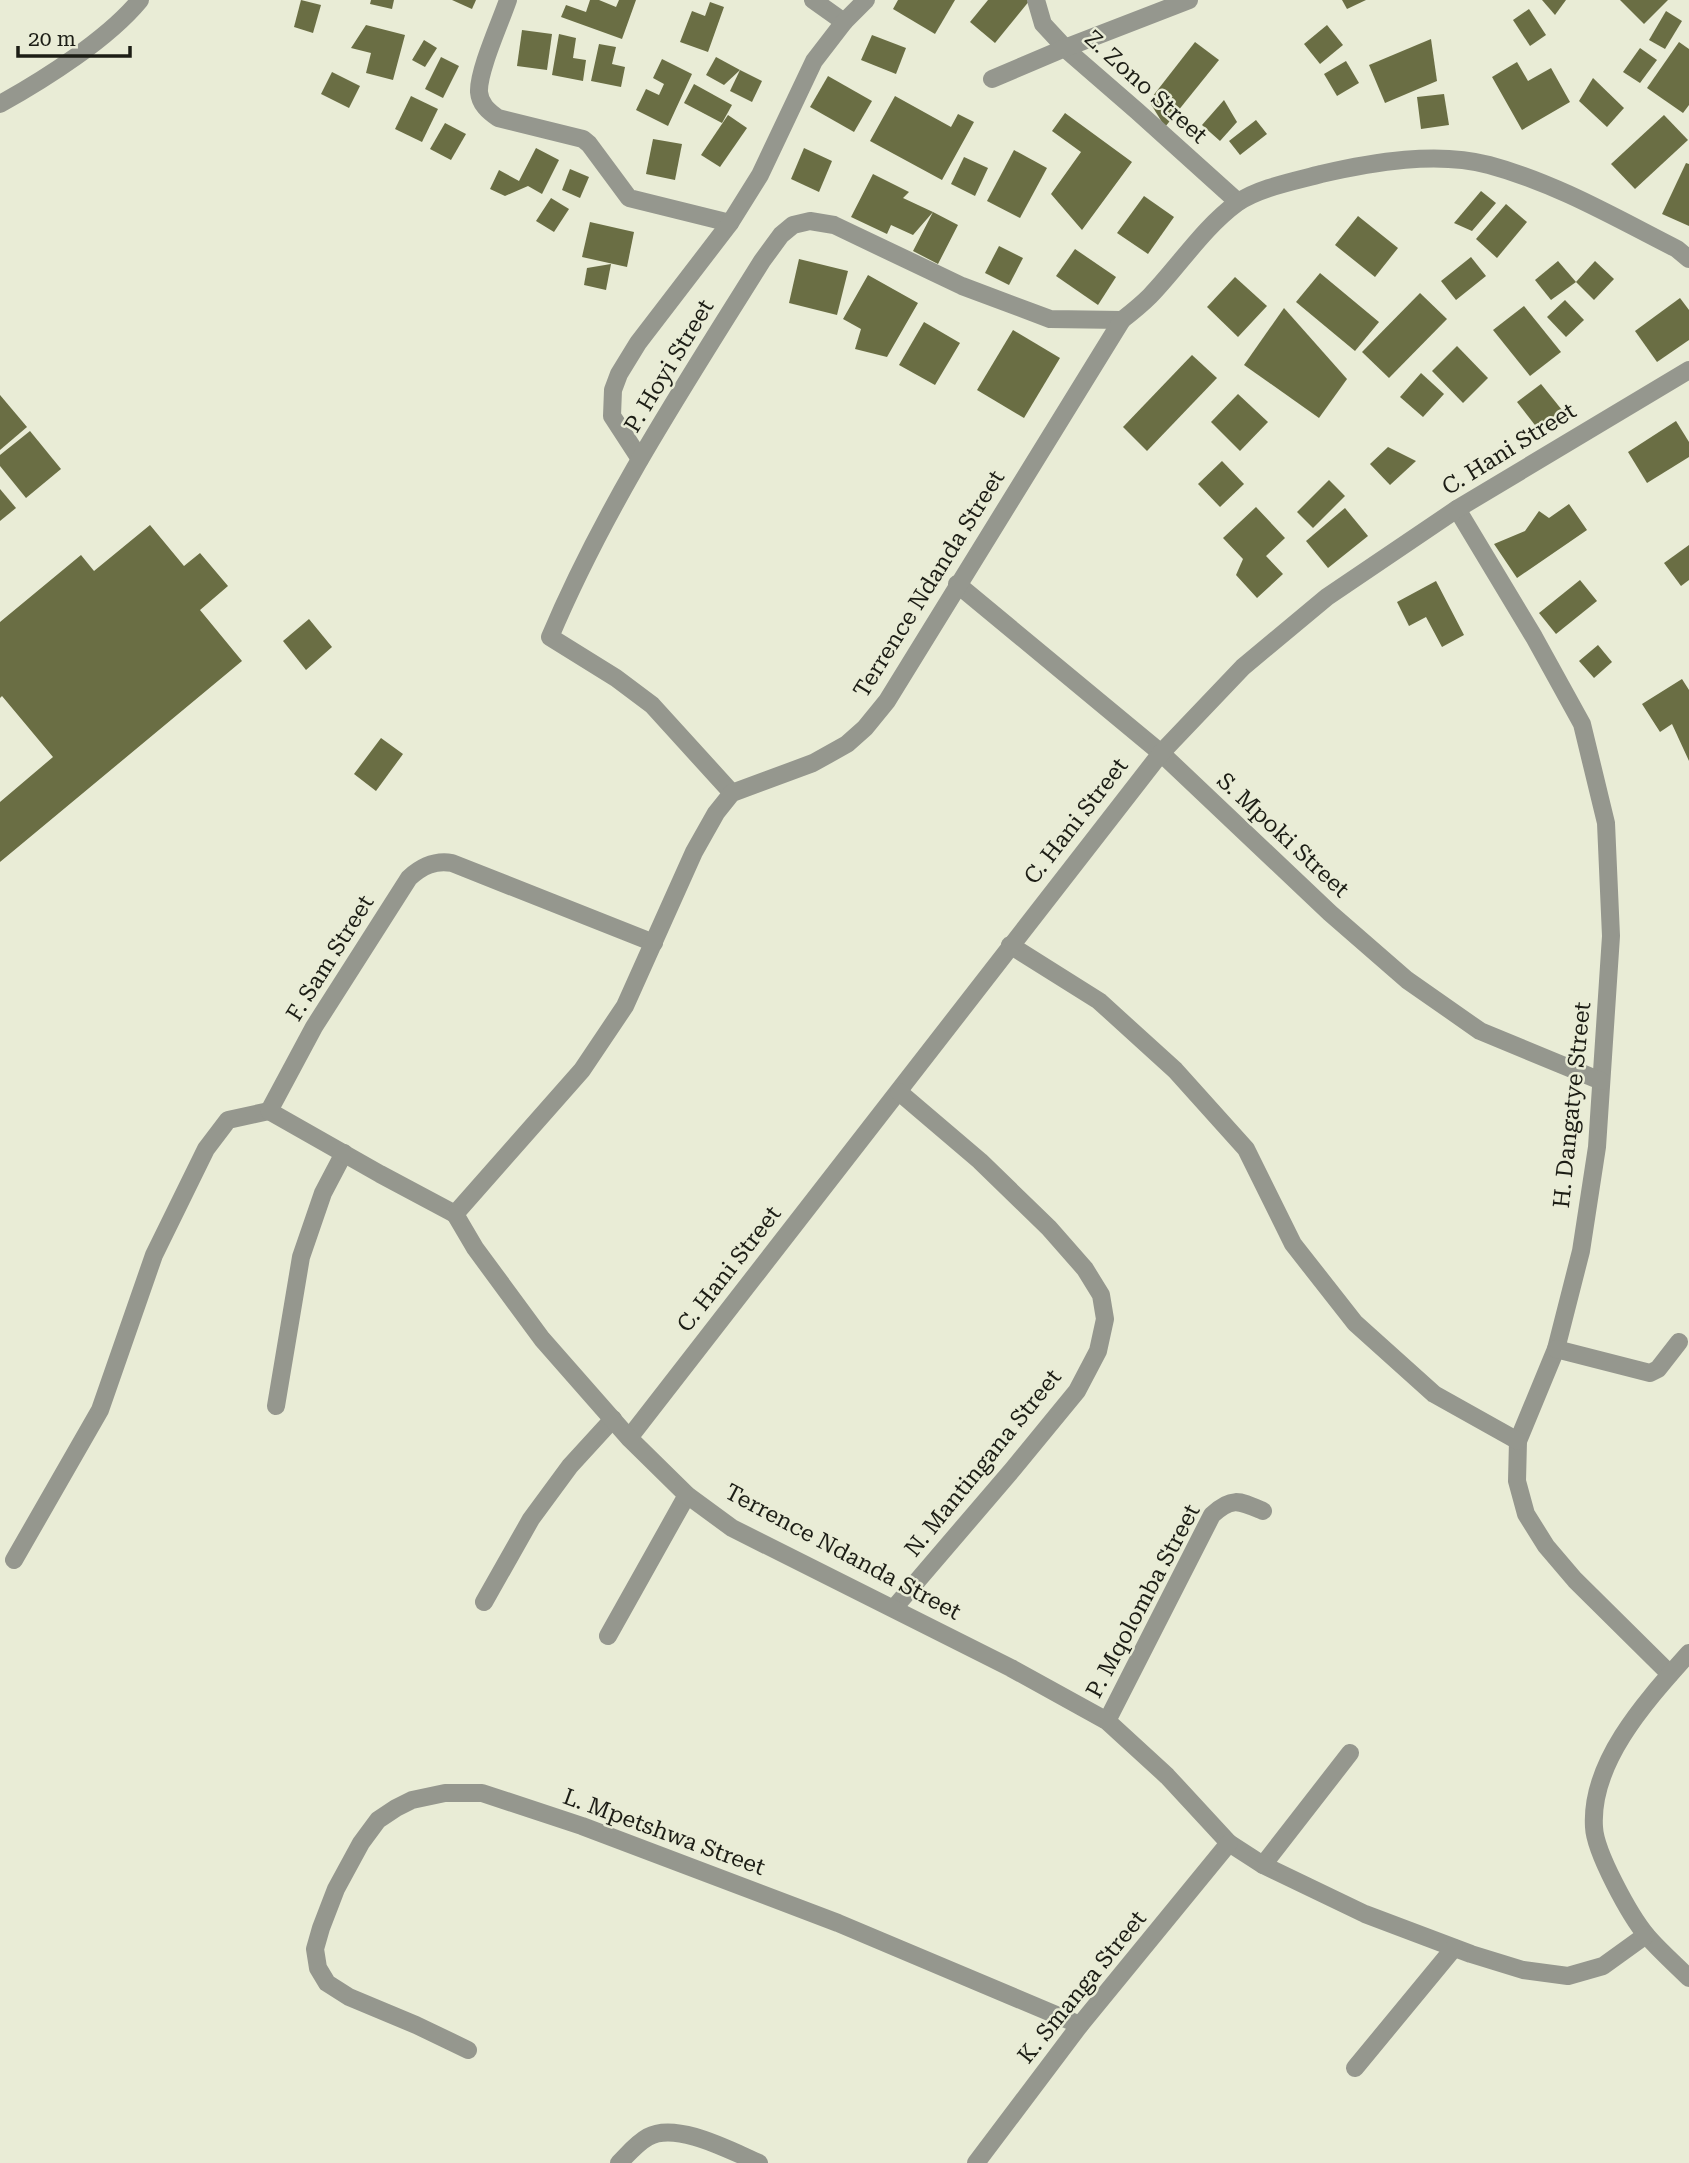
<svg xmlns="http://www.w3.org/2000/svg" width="1689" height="2163" font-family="'Roboto Serif',serif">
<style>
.building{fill:#6a6e44}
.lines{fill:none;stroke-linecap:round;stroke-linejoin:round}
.lane{stroke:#95978e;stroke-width:18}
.street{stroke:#95978e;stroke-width:18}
.labels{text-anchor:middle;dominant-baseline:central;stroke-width:5;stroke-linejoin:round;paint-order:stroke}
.street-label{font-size:23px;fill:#1c1d15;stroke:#e9ecd6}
</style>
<rect width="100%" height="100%" fill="#e9ecd6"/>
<g class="building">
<path d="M301,0l20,5 -8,28 -19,-6z"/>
<path d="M371,0h23l-2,9 -22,-5z"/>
<path d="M452,0h24l-4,9z"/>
<path d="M590,0h9l17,7 3,-7h17l-14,39 -61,-22 5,-12 20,7z"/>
<path d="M898,0h57l-20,34 -42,-25z"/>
<path d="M988,0h42l-35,43 -25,-21z"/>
<path d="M1342,0h24l-19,9z"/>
<path d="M1542,0h24l-11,15z"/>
<path d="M1620,0h48l-24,24z"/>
<path d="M710,2l14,5 -16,45 -28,-10 12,-31 13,5z"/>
<path d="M1529,9l17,26 -16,11 -17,-26z"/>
<path d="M1666,11l16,10 -17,28 -16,-9z"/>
<path d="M366,25l39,10 -12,45 -27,-7 5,-20 -20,-5z"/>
<path d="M1327,25l16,20 -23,19 -16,-20z"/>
<path d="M522,30l30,4 -5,36 -30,-4z"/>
<path d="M559,34l17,4 -3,20 13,2 -3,21 -31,-6z"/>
<path d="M872,35l34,13 -10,26 -35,-14z"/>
<path d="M1431,39l6,42 -52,22 -16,-38z"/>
<path d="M424,40l13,8 -12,19 -13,-7z"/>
<path d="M1195,42l24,18 -54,67 -16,-26z"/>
<path d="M1679,42l10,7v56l-6,8 -36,-25z"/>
<path d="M599,44l17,3 -4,17 13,3 -4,20 -30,-6z"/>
<path d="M1640,48l17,12 -17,23 -17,-11z"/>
<path d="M441,57l18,9 -16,32 -18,-9z"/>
<path d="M716,57l24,13 -16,15 -18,-10z"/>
<path d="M662,59l30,15 -24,52 -32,-16 10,-21 13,6 5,-11 -11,-6z"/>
<path d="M1346,61l13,22 -22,13 -13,-22z"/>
<path d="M1517,62l11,19 23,-13 19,34 -48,28 -30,-53z"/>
<path d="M740,70l22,11 -10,21 -22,-11z"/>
<path d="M332,72l28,14 -11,22 -28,-14z"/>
<path d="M828,76l44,25 -18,31 -44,-25z"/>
<path d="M1593,78l31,30 -17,19 -28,-26z"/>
<path d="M694,84l38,21 -10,18 -38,-20z"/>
<path d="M1444,94l5,31 -28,4 -4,-32z"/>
<path d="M411,96l27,13 -16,33 -27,-13z"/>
<path d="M895,96l56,31 7,-13 16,8 -32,58 -72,-39z"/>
<path d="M1224,100l13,22 -17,19 -18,-16z"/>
<path d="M1065,113l67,49 -50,68 -31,-36 30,-42 -29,-21z"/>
<path d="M728,115l19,13 -27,39 -19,-12z"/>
<path d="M1664,115l24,25 -53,49 -24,-25z"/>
<path d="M1256,120l11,14 -27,21 -11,-14z"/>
<path d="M445,123l21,11 -15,26 -21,-11z"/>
<path d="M653,139l29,5 -7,36 -29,-6z"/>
<path d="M536,148l23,12 -17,34 -14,-8 -23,10 -15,-7 9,-19 20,11z"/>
<path d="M804,148l28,13 -13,31 -28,-13z"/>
<path d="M1014,150l33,18 -27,50 -33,-17z"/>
<path d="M964,157l24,11 -13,28 -24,-12z"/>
<path d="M1686,163l3,1v62l-27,-12z"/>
<path d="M570,169l19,8 -9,21 -18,-8z"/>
<path d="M873,174l36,18 -6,6 30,14 25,13 -20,39 -25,-13 20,-39 -20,23 -22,-10 -4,9 -36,-17z"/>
<path d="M1481,191l15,12 -24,28 -18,-8z"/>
<path d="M1144,196l30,21 -26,37 -31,-21z"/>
<path d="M551,198l18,11 -15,23 -18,-11z"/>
<path d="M1506,204l21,18 -30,36 -21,-19z"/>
<path d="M1358,216l40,32 -23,29 -40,-32z"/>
<path d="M590,222l44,10 -7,35 -45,-10z"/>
<path d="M999,246l24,12 -14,27 -24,-12z"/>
<path d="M1075,249l41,28 -18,28 -42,-29z"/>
<path d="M1471,257l15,19 -30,24 -15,-19z"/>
<path d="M799,259l49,12 -11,44 -48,-12z"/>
<path d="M1558,261l18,21 -25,18 -16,-20z"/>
<path d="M1595,261l19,18 -20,21 -18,-18z"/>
<path d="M611,264l-5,26 -22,-5 3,-17z"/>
<path d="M1320,273l59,49 -24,29 -59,-49z"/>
<path d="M868,275l50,28 -31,54 -32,-8 6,-20 -18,-10z"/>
<path d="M1235,277l32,29 -29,31 -31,-30z"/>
<path d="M1420,293l27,26 -58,59 -27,-26z"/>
<path d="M1680,298l9,12v30l-32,22 -22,-31z"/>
<path d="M1565,300l19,20 -18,17 -19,-20z"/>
<path d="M1524,306l37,46 -31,24 -37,-46z"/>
<path d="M1284,308l63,71 -28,39 -75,-53z"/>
<path d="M924,322l36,21 -25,42 -36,-20z"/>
<path d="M1013,330l47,28 -36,60 -47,-28z"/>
<path d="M1457,346l31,32 -25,25 -31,-32z"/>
<path d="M1192,355l25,23 -70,73 -24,-24z"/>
<path d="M1421,373l23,21 -21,23 -23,-20z"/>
<path d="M1541,384l21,26 -24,19 -21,-27z"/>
<path d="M1238,394l30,28 -28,29 -29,-29z"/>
<path d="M0,395l27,32 -27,23z"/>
<path d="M1676,421l13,21v15l-42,26 -19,-31z"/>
<path d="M30,431l31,38 -35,29 -26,-32v-11z"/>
<path d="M1388,447l28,14 -26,24 -20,-21z"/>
<path d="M1222,461l22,23 -24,23 -22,-23z"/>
<path d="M1329,480l16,16 -32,32 -16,-16z"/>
<path d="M0,489l16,19 -16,13z"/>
<path d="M1569,504l18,26 -70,48 -23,-34 31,-13 14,-20 10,7z"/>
<path d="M1256,507l29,31 -19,18 17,18 -26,24 -21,-23 7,-16 -20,-21z"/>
<path d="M1345,508l23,28 -40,32 -22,-27z"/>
<path d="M150,525l34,41 16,-13 28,33 -28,24 42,51 -242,201v-60l53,-45 -51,-61 -2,2v-76l81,-67 13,16z"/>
<path d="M1689,545v35l-8,6 -17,-23z"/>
<path d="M1580,580l17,21 -41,33 -17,-21z"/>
<path d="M1436,581l28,54 -22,12 -16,-30 -17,9 -12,-24z"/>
<path d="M309,619l23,28 -26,23 -23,-29z"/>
<path d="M1598,645l14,17 -18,16 -15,-17z"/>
<path d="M1682,679l7,11v71l-17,-37 -12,8 -18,-28z"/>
<path d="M381,738l22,16 -27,37 -22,-17z"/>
</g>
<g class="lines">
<g class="lane">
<path d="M276,1406l25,-149 22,-64 21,-40"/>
<path d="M14,1560l86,-150 54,-155 52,-106 22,-29 41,-9"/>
<path d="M484,1602l47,-83 39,-53 43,-47"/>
</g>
<g class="street">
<path d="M508,0c-7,21 -30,71 -29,92 1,12 9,19 19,26l85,21 6,5 40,54 101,25"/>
<path d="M813,0l31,22"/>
<path d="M1036,0l7,24 26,28 68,59 101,91"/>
<path d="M992,79l73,-31 124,-48"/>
<path d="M0,104c45,-25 108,-65 140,-104"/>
<path d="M640,459l-28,-43 1,-26 6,-16 19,-31 92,-120 30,-48 54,-114 30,-39 22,-22"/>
<path d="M1457,509l77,128 48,87 24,99 5,113 -14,211 -16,104 -25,98 -38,92 -1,40 9,33 20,32 29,34 95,94"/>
<path d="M957,584l204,169 169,160 77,67 73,51 121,50"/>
<path d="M732,793l-80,-88 -36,-27 -66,-41c56,-133 136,-254 212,-376l19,-26 12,-10 17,-4 24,4 128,61 88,33 72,1"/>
<path d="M1010,945l89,56 76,69 71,79 47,95 62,79 79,71 84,47"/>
<path d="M455,1214l-75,-40 -111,-63 45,-84 95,-149c13,-12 26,-18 43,-15l202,80"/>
<path d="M1556,1349l94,24 8,-4 21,-27"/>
<path d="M629,1438l532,-685 82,-86 84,-70 130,-88 232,-139"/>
<path d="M894,1608l119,-139 64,-78 21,-40 7,-32 -4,-24 -16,-26 -36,-41 -69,-67 -81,-69"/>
<path d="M608,1636l79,-141"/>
<path d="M1689,1653c-41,46 -99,108 -95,174 1,25 36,89 53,109 13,15 28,28 42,42"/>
<path d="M1107,1721l105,-206c20,-19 28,-14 51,-4"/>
<path d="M1263,1865l87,-112"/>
<path d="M1646,1935l-43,31 -35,10 -45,-6 -52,-16 -106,-40 -102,-49 -34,-22 -62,-67 -60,-55 -96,-53 -279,-140 -45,-33 -58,-57 -87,-99 -67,-91 -20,-34 127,-144 43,-64 69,-154 22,-39 16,-20 81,-30 34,-19 18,-16 22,-27 235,-381c9,-7 19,-15 28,-24 29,-30 53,-68 87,-93 21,-15 58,-22 84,-29 52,-12 116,-23 168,-9 67,18 127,53 188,84l12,10"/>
<path d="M468,2050l-52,-25 -67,-28 -22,-14 -9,-15 -3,-19 6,-21 15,-39 25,-46 17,-23 18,-12 16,-8 33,-7h37l100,33 256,97 242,102"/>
<path d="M1355,2068l99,-120"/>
<path d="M619,2163c9,-9 18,-20 29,-26 28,-16 83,14 111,26"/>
<path d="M976,2163l104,-138 149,-182"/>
</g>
</g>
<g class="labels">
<g class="street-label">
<text transform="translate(1146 87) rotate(42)">Z. Zono Street</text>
<text transform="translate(669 366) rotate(-59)">P. Hoyi Street</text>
<text transform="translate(1509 449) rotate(-32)">C. Hani Street</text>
<text transform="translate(929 584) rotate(-58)">Terrence Ndanda Street</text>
<text transform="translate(1076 821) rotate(-52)">C. Hani Street</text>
<text transform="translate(1283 835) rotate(43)">S. Mpoki Street</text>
<text transform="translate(330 958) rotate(-58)">F. Sam Street</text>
<text transform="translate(1572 1105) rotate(-84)">H. Dangatye Street</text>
<text transform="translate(729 1269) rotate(-52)">C. Hani Street</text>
<text transform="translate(983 1463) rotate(-51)">N. Mantingana Street</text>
<text transform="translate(843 1552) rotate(28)">Terrence Ndanda Street</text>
<text transform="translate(1143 1601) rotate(-62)">P. Mqolomba Street</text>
<text transform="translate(664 1832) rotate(20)">L. Mpetshwa Street</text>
<text transform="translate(1082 1987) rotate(-51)">K. Smanga Street</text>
</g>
</g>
<path d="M18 46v10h112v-10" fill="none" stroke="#1c1d15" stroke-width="3.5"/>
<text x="28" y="46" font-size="21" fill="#1c1d15" stroke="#e9ecd6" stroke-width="5" paint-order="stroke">20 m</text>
</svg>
